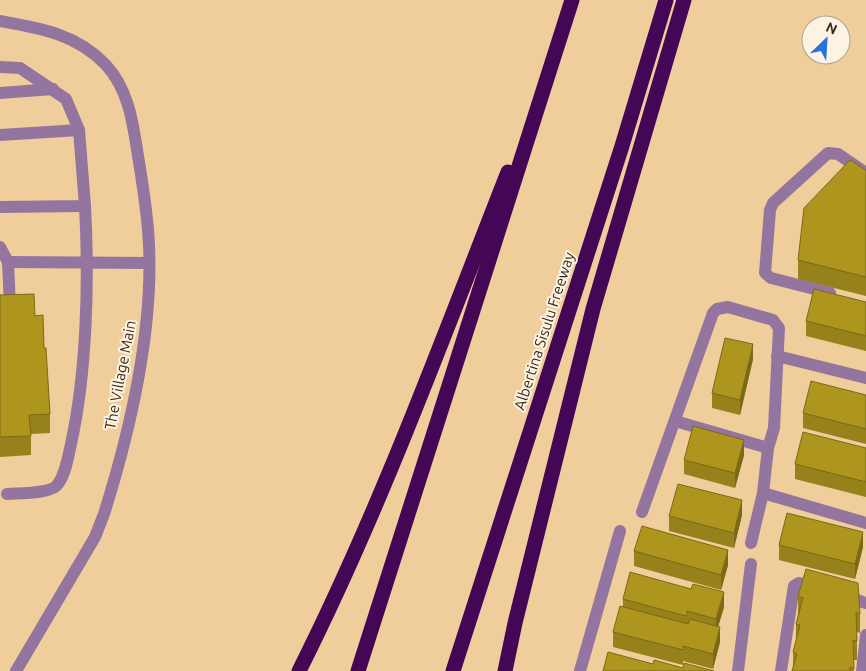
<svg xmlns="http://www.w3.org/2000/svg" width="866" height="671" font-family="Ubuntu,sans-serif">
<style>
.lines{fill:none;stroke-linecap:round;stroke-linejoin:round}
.minor{stroke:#9475a0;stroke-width:12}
.highway{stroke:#430755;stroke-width:15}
.wall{fill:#96811a}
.shaded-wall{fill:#7a6915}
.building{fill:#ae961e;stroke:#7a6915}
.labels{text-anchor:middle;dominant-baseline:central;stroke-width:4;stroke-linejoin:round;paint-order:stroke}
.street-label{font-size:15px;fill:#362915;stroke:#fdf3e4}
</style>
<rect width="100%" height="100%" fill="#f0ce9c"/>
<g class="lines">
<g class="minor">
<path d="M0,21c40,7 77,13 106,44 23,25 27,59 32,91 5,30 10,60 11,90 4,88 -19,185 -45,268l-9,23 -79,134"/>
<path d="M0,67l20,1 46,31 13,31 6,76 -85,1"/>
<path d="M0,93l53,-4"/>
<path d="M0,135l79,-5"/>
<path d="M0,247l8,15 2,45"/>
<path d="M8,262l141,1"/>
<path d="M830,293l-59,-15 -6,-5 5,-63 3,-7 55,-50 10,1 28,19"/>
<path d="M777,356l89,22"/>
<path d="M675,421l93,27"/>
<path d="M763,493l103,30"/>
<path d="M7,494c12,-1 45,0 51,-10 8,-11 10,-27 13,-40 16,-73 18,-164 14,-238"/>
<path d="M642,512l71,-199 4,-4 11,-2 45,13 6,8 -5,100 -6,20 -5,45 -12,50"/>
<path d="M845,596l21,7"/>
<path d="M580,671l40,-140"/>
<path d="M738,671l13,-107"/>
<path d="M781,671l13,-85 5,-3 19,6"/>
<path d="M862,671l4,-36"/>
</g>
<g class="highway">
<path d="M299,671c81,-161 143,-331 209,-499"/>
<path d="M358,671l214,-671"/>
<path d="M453,671l169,-525 44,-146"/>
<path d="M505,671l10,-48 78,-314 91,-309"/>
</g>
</g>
<g class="wall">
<path d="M866,170v126l-68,-17v-19z"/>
<path d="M0,295l35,21 9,32 6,66v19l-19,1v21l-31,2z"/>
<path d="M866,302v49l-60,-15v-15z"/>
<path d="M753,359l-13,56 -28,-7v-15z"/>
<path d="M866,395v49l-63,-16v-15z"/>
<path d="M866,448v49l-71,-18v-15z"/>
<path d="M744,455l-9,33 -51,-14v-14z"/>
<path d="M742,515l-8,33 -65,-17v-15z"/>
<path d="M779,545l84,2 -8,32 -76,-19z"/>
<path d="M634,551l94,14 -7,25 -87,-24z"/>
<path d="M798,596l62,18v19l-3,-1v28h-4l1,11h-62l1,-4v-15l3,-10v-18l2,-9z"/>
<path d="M623,599l101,8 -6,19 2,16 -7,27 -30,-8v4l-70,-18v-15l10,-25z"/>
</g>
<g class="shaded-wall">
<path d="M753,344v15l-13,56v-15z"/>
<path d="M744,440v15l-9,33v-15z"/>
<path d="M742,500v15l-8,33v-15z"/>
<path d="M863,532v15l-8,32v-15z"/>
<path d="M728,550v15l-7,25v-15z"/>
<path d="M724,592v15l-8,27v-15z"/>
<path d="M720,627v15l-7,27v-15z"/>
</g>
<g class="building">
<path d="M850,160l16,10v107l-68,-17 6,-52z"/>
<path d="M814,289l52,13v34l-60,-15z"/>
<path d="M34,294l1,22 8,-1 1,33h2l4,66 -21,1 2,21 -31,1v-142z"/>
<path d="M725,338l28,6 -13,56 -28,-7z"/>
<path d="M811,381l55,14v34l-63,-16z"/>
<path d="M693,426l51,14 -9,33 -51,-13z"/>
<path d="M803,432l63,16v34l-71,-18z"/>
<path d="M678,484l64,16 -8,33 -65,-17z"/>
<path d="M787,513l76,19 -8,32 -76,-19z"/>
<path d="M642,526l86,24 -7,25 -87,-24z"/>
<path d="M806,569l52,14 2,31 -4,-2 1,29 -4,-1 1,29 -4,-2v4h-58l5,-17 -4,-2 7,-27 -4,-1 7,-26 -5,-2z"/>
<path d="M630,572l61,17 2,-5 31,8 -8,27 -29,-8 -1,5 -63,-17z"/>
<path d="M620,606l68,18 2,-5 30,8 -7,27 -30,-8v4l-70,-18z"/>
<path d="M608,652l45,12 1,-4 29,8 1,-5 30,8h-111z"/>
</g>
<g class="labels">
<g class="street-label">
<text transform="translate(544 331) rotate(-72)">Albertina Sisulu Freeway</text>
<text transform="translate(120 375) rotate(-79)">The Village Main</text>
</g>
</g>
<g transform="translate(826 40) rotate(25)"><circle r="24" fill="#fdf3e4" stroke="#ada291"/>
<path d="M0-4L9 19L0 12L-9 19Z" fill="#1f74de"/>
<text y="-8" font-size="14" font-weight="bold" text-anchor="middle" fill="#362915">N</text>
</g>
</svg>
